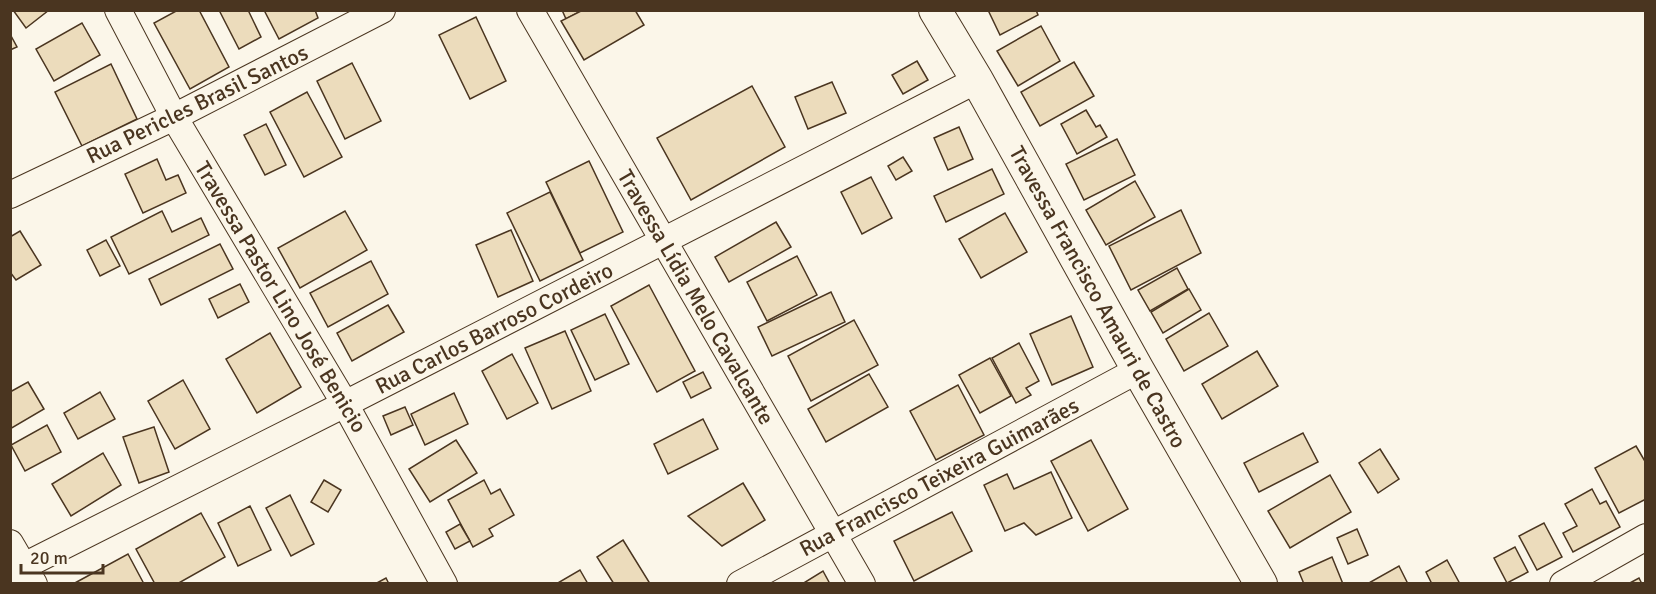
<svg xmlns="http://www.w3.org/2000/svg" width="1656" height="594" font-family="Signika,sans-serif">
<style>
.building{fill:#ecdcbc;stroke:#4a3520;stroke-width:1.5}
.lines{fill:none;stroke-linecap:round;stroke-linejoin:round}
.minor-casing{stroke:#4a3520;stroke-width:28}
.tertiary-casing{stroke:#4a3520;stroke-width:34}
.minor{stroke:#fbf6e9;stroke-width:26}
.tertiary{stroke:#fbf6e9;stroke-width:32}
.labels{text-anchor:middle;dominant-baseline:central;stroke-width:4.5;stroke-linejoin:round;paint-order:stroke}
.street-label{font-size:22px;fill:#4a3520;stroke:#fbf6e9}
</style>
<rect width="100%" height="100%" fill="#fbf6e9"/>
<g class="building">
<path d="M13,10h36l-23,18z"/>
<path d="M178,10h21l30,57 -39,22 -36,-66z"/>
<path d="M219,10h29l13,27 -22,12z"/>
<path d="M264,10h51l3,8 -39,21z"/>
<path d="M562,10h21l-17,9z"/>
<path d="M583,10h52l9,15 -60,35 -23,-39z"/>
<path d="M988,10h48l2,5 -38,20z"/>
<path d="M476,17l30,64 -36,18 -31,-64z"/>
<path d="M82,23l18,32 -46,26 -18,-32z"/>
<path d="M1041,26l19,35 -42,25 -21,-35z"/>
<path d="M10,34l7,13 -7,3z"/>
<path d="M917,61l11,19 -25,14 -11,-19z"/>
<path d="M1074,62l20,34 -54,30 -19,-34z"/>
<path d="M352,63l29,58 -36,18 -28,-58z"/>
<path d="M111,64l26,55 -55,27 -27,-54z"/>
<path d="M832,82l14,31 -38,16 -13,-32z"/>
<path d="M752,86l33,61 -94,53 -34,-62z"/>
<path d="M307,92l35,65 -38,20 -34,-65z"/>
<path d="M1086,110l10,17 4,-2 7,12 -30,17 -16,-30z"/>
<path d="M266,124l20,41 -21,10 -21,-40z"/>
<path d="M959,127l14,32 -25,11 -14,-32z"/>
<path d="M1117,139l18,36 -51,25 -18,-36z"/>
<path d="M903,157l9,14 -16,9 -8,-14z"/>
<path d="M157,159l9,21 12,-5 8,18 -43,20 -18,-39z"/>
<path d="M589,161l34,71 -43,21 -34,-71z"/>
<path d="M992,169l12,25 -58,28 -12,-26z"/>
<path d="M871,177l21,41 -30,16 -21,-42z"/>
<path d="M1135,181l20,36 -49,28 -20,-35z"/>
<path d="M550,192l33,68 -43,21 -33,-68z"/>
<path d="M1181,210l20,43 -70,37 -22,-44z"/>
<path d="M162,211l10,21 29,-14 8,17 -80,39 -18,-37z"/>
<path d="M345,211l22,39 -67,38 -22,-40z"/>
<path d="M1005,213l22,39 -46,26 -22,-39z"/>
<path d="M776,222l15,25 -62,35 -14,-25z"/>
<path d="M511,230l22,51 -35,16 -22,-52z"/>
<path d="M20,231l21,34 -25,15 -6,-8v-35z"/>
<path d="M106,240l14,26 -20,10 -13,-26z"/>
<path d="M220,244l13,25 -72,36 -12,-26z"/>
<path d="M797,256l20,39 -50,26 -20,-39z"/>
<path d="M371,261l17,33 -60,33 -18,-34z"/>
<path d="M1177,268l11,21 -38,22 -12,-21z"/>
<path d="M240,284l9,18 -31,16 -9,-19z"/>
<path d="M649,285l46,86 -38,21 -46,-86z"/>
<path d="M1189,289l12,21 -38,23 -12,-21z"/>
<path d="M831,292l14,30 -73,34 -14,-29z"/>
<path d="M388,305l16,27 -52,29 -15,-28z"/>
<path d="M1209,313l19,33 -44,25 -18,-32z"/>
<path d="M605,314l24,50 -34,16 -24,-50z"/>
<path d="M1071,316l22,51 -41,18 -22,-51z"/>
<path d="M854,320l24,45 -67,36 -23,-45z"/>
<path d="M565,331l26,60 -39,18 -27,-61z"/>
<path d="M270,333l31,54 -44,26 -31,-54z"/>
<path d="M1019,343l20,38 -13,7 5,7 -15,8 -24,-45z"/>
<path d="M1257,351l21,35 -56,33 -20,-35z"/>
<path d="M512,354l26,49 -31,16 -25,-48z"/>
<path d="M990,358l21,38 -31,17 -21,-38z"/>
<path d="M703,372l8,16 -20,10 -8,-16z"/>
<path d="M869,374l19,33 -62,35 -18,-33z"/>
<path d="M183,380l27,49 -35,20 -27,-48z"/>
<path d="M28,382l16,27 -34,20v-37z"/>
<path d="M958,385l26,50 -48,25 -26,-49z"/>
<path d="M100,392l15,27 -37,20 -14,-26z"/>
<path d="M454,393l14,31 -43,21 -14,-31z"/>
<path d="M405,407l8,18 -22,10 -8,-19z"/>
<path d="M703,419l15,30 -50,25 -14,-30z"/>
<path d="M47,425l14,27 -36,19 -14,-26z"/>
<path d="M154,427l15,45 -30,11 -16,-46z"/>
<path d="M1303,433l15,29 -59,30 -15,-29z"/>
<path d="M456,440l21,33 -47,29 -21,-33z"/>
<path d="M1091,440l37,69 -40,22 -37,-70z"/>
<path d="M1636,446l10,17v36l-27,14 -24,-45z"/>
<path d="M1380,449l19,30 -21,14 -19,-30z"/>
<path d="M103,453l18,32 -50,31 -19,-32z"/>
<path d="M1051,472l21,46 -36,17 -12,-12 -19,8 -21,-46 23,-11 7,15z"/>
<path d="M1330,475l21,37 -61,36 -22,-37z"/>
<path d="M324,480l17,10 -13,22 -17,-10z"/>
<path d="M484,480l7,14 9,-5 14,26 -25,14 4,7 -20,11 -25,-47z"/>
<path d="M743,483l22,37 -43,26 -34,-30z"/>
<path d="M1592,489l8,15 6,-3 14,26 -47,25 -10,-19 14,-7 -12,-22z"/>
<path d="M290,495l24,49 -23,12 -25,-48z"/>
<path d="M250,506l21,44 -33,16 -20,-43z"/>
<path d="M952,512l20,39 -58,30 -20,-40z"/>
<path d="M201,513l24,44 -48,27h-22l-19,-35z"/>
<path d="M1544,523l18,34 -25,13 -18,-34z"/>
<path d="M460,524l10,17 -15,8 -9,-17z"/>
<path d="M1357,529l11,26 -20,9 -11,-26z"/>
<path d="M623,540l26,42 -3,2h-32l-17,-27z"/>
<path d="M1515,547l13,25 -21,11 -13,-25z"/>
<path d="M128,554l16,30h-71z"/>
<path d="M1332,557l11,27h-39l-5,-12z"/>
<path d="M1447,560l13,24h-28l-6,-12z"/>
<path d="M1399,566l9,18h-41z"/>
<path d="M580,570l8,14h-32z"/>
<path d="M823,571l7,13h-28z"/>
<path d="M386,578l3,6h-14z"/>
<path d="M1639,578l3,6h-14z"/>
</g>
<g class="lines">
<g class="minor-casing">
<g id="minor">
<path d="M118,10l56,107 171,287 99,180"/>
<path d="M530,10l332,574"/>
<path d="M10,195l164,-78 208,-107"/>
<path d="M10,543l24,41"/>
<path d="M10,573l335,-169 632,-324"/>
<path d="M740,584l398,-214"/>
<path d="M1563,584l83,-47"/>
</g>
</g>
<g class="tertiary-casing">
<path id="tertiary" d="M935,10l42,70 161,290 123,214"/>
</g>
<use href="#minor" class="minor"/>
<use href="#tertiary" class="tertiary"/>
</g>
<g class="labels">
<g class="street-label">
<text transform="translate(197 104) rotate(-26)">Rua Pericles Brasil Santos</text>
<text transform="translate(281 297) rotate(59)">Travessa Pastor Lino José Benicio</text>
<text transform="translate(696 297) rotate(60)">Travessa Lídia Melo Cavalcante</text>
<text transform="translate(1098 297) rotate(61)">Travessa Francisco Amauri de Castro</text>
<text transform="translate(494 328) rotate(-27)">Rua Carlos Barroso Cordeiro</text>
<text transform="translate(939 477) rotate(-28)">Rua Francisco Teixeira Guimarães</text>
</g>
</g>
<rect width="1656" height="594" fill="none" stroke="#4a3520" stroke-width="24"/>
<path d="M21 564v9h82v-9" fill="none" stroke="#4a3520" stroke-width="3"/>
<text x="30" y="564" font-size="18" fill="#4a3520" stroke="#fbf6e9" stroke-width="4.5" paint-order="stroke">20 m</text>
</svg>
